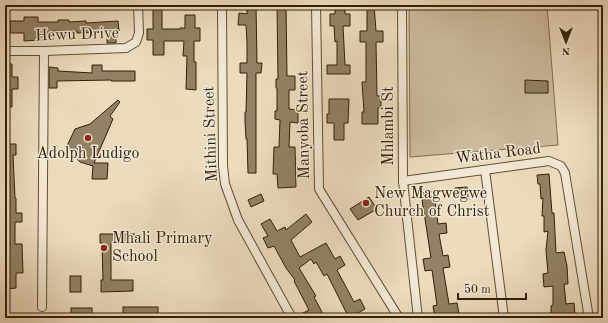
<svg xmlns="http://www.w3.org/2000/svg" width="608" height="323" font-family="'Old Standard TT',serif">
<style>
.green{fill:#cdbb9e;stroke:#806e51}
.building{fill:#938165;stroke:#322004}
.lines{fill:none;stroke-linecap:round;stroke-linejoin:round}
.street-casing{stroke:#614f32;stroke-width:10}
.street{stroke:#f3e8d5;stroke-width:8}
.poi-dot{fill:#8f2418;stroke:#f3e8d5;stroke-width:1.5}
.labels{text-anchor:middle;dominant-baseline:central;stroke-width:3;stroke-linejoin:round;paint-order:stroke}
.street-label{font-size:16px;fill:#322004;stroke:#f3e8d5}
.poi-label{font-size:16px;fill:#322004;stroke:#f3e8d5;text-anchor:start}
</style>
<rect width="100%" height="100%" fill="#eddbbe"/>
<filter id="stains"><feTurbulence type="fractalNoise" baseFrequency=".005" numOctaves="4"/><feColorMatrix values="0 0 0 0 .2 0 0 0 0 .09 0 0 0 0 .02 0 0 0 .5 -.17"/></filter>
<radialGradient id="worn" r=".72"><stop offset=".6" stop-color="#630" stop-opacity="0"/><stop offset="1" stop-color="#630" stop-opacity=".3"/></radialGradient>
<path class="green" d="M409,5h138l11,140 -148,12z"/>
<g class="building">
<path d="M153,5h9v24h18v-1h5v-13h10v13h5v13h-6v21h2v28l-10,-1 1,-33h-4l1,-15h-20v14h-11v-15h-6v-11h6z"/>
<path d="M247,5h9l1,58h5l-1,10h-5v100h-8l-1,-34h-1l-1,-18v-9h1l1,-39h-7v-10h7v-21l-1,-17h-8l1,-12 8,1z"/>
<path d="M277,5h9l1,71h8v14h-6v19l9,1v13l-8,-1 -1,25h6l1,40 -18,1 -1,-14h-4l1,-27h5l1,-27 -5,-1v-8h2v-23h-1v-9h2z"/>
<path d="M335,5h10v9h5v12h-7l2,39h5v9h-23v-9h10v-24l-2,1 -1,-16h-4v-12h5z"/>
<path d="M367,5h7l2,26h7v11h-7l1,54h4v12h-3v16h-16v-12h2l-2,-30h4v-40h-6v-11h7z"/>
<path d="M24,17h14v5h20v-2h11v2l17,-1v2l32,-2 1,10h-3v12h-9v-11l-30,1v-2h-23v8l-30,2v-8h-14v-12h14z"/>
<path d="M5,64h7v13h6v12h-6v18h-7z"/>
<path d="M92,65h10v6h33v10h-24v-1l-54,1v7h-8v-21l9,1v3l34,2z"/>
<path d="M525,80l23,1v12h-23z"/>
<path d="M329,99h20l-1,24h-4v17h-10v-17h-7v-9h2z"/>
<path d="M118,100l2,2 -10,14 3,3 -19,44h14l-1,16h-15l1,-13 -13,-4 -14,-14 9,-19 15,-5z"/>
<path d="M5,144h11v11h-3l2,43h1v15h6v9h-7v22h7l1,29h-7v15l-9,1 -2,-28z"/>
<path d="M549,174l3,39h2l2,40 8,-1 3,14 1,18h-4l2,20 8,-1 1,12h-2v3h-22v-12l2,-1v-19l-9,1 -1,-13 5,-1 -2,-23 2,-19 -4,1v-16h-2l1,-18 -2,1 -1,-15h-2l-1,-9z"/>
<path d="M467,187l1,10 -12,1 -1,-10z"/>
<path d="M434,191l4,33 8,-1 1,10 -8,1 4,22 5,-1 2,12 -7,1 6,36 8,-1 2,11 -24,4 -2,-12 4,-1 -5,-35 -7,1 -2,-12 8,-1 -10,-65z"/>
<path d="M261,194l3,7 -13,6 -3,-7z"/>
<path d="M369,197l8,12 -19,11 -8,-11z"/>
<path d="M306,214l6,8 -21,18 9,17 26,-14 9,16 5,-3 5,9 -8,5 17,32 6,-3 5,10 -16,9 -22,-44 -3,2 -8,-14 -2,2 -3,-5 -12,9 17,28 -2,1 9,17 -8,4h-18v-2l12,-6 -15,-29 1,-1 -9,-12 -12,-22 -6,2 -5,-10 5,-2 -7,-12 9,-5 7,12 8,-4 1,3z"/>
<path d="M100,234h35v9h-24v37h22v11l-32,1v-12h2l-1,-37h-2z"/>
<rect x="70" y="276" width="11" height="16"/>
<rect x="123" y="307" width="35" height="11"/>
<rect x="71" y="308" width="21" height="10"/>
</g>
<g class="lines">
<g class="street-casing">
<g id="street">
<path d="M222,5l1,161 2,18 13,36 54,98"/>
<path d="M316,5l3,184 80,129"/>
<path d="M402,5l1,176 15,137"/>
<path d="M5,51h39l82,-3 10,-6 3,-9 -1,-28"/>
<path d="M485,170l19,148"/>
<path d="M403,181l146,-20 12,5 4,7 24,145"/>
<path d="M42,307l2,-256"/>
</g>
</g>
<use href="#street" class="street"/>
</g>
<g class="poi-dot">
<circle cx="88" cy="138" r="4"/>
<circle cx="366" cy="203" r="4"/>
<circle cx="104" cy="248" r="4"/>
</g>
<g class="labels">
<g class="street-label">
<text transform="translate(77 35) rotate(-2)">Hewu Drive</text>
<text transform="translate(304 125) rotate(-91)">Manyoba Street</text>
<text transform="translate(389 126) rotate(-90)">Mhlambi St</text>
<text transform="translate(211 134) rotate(-92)">Mithini Street</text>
<text transform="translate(498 154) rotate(-7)">Watha Road</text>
</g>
<g class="poi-label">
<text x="88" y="154" text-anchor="middle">Adolph Ludigo</text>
<text x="374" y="194">New Magwegwe<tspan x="374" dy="18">Church of Christ</tspan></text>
<text x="112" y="239">Mhali Primary<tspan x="112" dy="18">School</tspan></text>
</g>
</g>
<rect width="608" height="323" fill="none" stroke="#eddbbe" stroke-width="20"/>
<rect x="6" y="6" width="596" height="311" fill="none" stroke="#322004" stroke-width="2"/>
<rect x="10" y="10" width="588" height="303" fill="none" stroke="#322004"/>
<g transform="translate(566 42) rotate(180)" stroke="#f3e8d5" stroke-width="3" paint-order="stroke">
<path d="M0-3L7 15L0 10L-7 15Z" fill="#322004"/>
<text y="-6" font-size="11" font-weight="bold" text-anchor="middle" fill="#322004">N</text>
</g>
<path d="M458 293v6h68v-6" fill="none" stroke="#322004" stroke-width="2"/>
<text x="464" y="293" font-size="12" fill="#322004" stroke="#f3e8d5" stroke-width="3" paint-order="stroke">50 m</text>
<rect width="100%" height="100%" filter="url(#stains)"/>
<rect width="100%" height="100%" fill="url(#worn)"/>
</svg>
